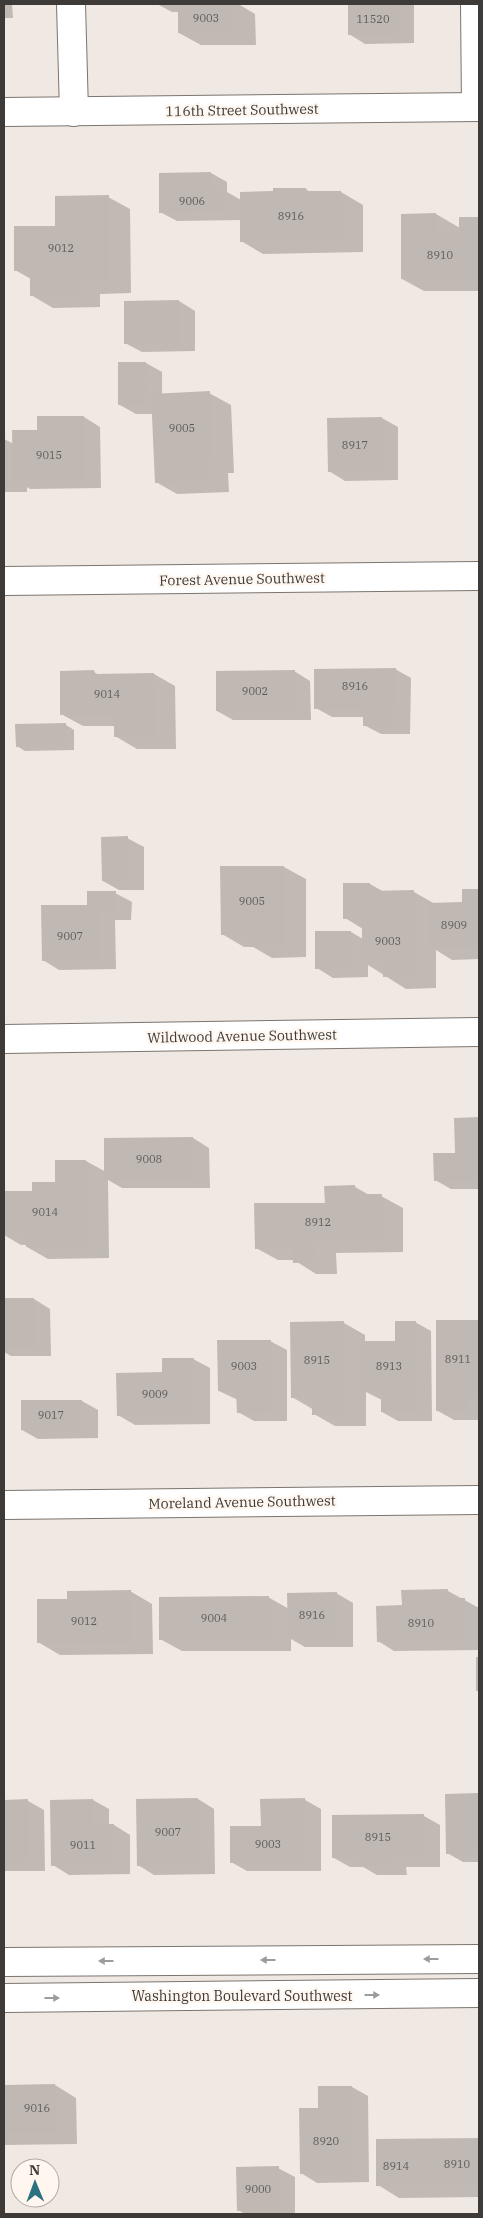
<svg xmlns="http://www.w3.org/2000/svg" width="483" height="2218" font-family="'IBM Plex Serif',serif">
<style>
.shadow{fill:#0003}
.building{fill:#c0b9b3}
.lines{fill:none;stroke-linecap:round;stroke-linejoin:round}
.street-casing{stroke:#7c756f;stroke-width:30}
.secondary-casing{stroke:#7c756f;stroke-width:30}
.street{stroke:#fff;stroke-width:28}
.secondary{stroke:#fff;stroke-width:28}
.oneway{fill:#9e9c9b}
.labels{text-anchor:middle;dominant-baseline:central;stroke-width:4.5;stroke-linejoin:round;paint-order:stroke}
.number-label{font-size:11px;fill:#5e5a56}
.street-label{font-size:14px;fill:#3d3a37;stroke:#fef6ef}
</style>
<rect width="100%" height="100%" fill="#f0e8e2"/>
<g class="shadow">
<path d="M4,4h8l1,14h-9z"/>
<path d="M157,4h88l-5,1 15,9 1,31h-55l-22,-12v-21h-7z"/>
<path d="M349,4h65v39l-49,1 -16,-10z"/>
<path d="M211,173l16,9v10l14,8 65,-11 5,4 30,-1 22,13v47l-100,2 -22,-13v-21l-64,1 -17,-9z"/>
<path d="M108,197l22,12 1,84 -31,1v13l-47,1 -22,-13v-16l-16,-9 41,-43z"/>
<path d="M436,214l24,14v-10h19v73h-55l-22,-12v-64z"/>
<path d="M179,301l16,10v40l-53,1 -17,-9z"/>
<path d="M146,363l16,9v23l47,-2 22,12 3,68h-6l1,19 -52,2 -21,-12 -3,-68h-17l-16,-9z"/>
<path d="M84,417l16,10 1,61 -71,1 -3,-2v5h-23v-53l10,5 24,-13z"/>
<path d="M382,418l16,9v53l-53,1 -16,-10z"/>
<path d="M395,669l16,9 -1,56h-29l-17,-9 1,-8h-33l-16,-9z"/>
<path d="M294,671l16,10 1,39h-78l-16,-9z"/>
<path d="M94,672l5,3 55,-1 21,12 1,63h-39l-22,-13v-10h-32l-22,-12z"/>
<path d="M66,725l8,5v20l-49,1 -8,-5z"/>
<path d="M127,838l17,9v43h-25l-16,-9z"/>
<path d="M284,867l22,12v78l-34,1 -19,-11h-9l-22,-13z"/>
<path d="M370,884l14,8h30l21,12 28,-1v-12h16v68l-27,1 -16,-10v38l-30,1 -38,-24v12l-35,1 -16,-10 34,-36 12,7v-10l-18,-11z"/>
<path d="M115,893l17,9 -1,18h-16l1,49 -57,1 -16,-10z"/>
<path d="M456,1119h23v70h-28l-16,-9 21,-26z"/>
<path d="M193,1138l16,10 1,40h-88l-14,-8 1,78 -61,1 -21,-12v-2h-6l-17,-10v-42l29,-1 23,-9v-22h30l20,11 -1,-33z"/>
<path d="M355,1187l16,9h10l22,12v44l-67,1 1,21h-21l-22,-14h-16l-22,-12z"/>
<path d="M4,1299h30l16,10 1,47h-40l-7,-4z"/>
<path d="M437,1321h42v99h-25l-16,-9z"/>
<path d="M415,1322l16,9 1,90h-34l-16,-9v-12l-16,-8v34h-31l-21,-12v-4l-22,-13 52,-74 21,12v7h32z"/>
<path d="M270,1341l17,9v71h-33l-16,-9v-12l-19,-9z"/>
<path d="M193,1359l17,9v56l-75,1 -17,-10 45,-42z"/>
<path d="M82,1401l16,9v28l-60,1 -16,-9z"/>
<path d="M130,1591l22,13 1,50 -93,1 -22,-13 30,-42z"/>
<path d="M448,1591l31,17v42l-85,1 -16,-10 25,-35z"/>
<path d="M336,1593l17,10v44h-48l-14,-8v12h-109l-22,-12 108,-42 21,12z"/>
<path d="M479,1794v68h-16l-16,-9 -1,-58z"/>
<path d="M198,1799l16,10 1,65 -61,1 -16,-10 -1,-65z"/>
<path d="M93,1800l16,9v16h5l16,10v39l-61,1 -16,-10z"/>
<path d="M305,1800l16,9v62h-74l-16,-9 31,-35z"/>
<path d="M4,1801h24l16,9 1,61h-41z"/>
<path d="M424,1816l16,9v42h-34l1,8h-30l-14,-8h-13l-16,-9z"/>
<path d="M55,2085l21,13 1,46 -73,1v-59z"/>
<path d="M352,2087l16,9 1,86 -52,1 -16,-10 19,-64z"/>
<path d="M479,2140v57l-80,1 -21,-13 -1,-44z"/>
<path d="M278,2168l17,9v37h-50l-7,-4z"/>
</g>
<g class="building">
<rect x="178" y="4" width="56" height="29"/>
<path d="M348,4h50v30l-50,1z"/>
<path d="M211,172v18h15v21l-67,2v-40z"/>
<path d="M273,188h33v3h35l1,50 -102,1v-50l33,-1z"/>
<path d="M109,195v86l-31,1 1,13 -49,1v-26l-16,1v-45h41v-30z"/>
<path d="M436,213l1,19h22v-15h20v62h-78v-65z"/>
<path d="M179,300l1,43 -56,1v-43z"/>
<path d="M118,362h28l1,43h-29z"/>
<path d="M210,391l2,70h-5v20l-52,2 -4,-89z"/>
<path d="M37,416h47l1,64h-72l-1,-50h25z"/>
<path d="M382,417l1,55h-55l-1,-54z"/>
<path d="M396,668v36h-2v22h-31v-18l-49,1v-40z"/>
<path d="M94,670l1,4 59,-1 1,64h-41v-23l-54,1v-44z"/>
<path d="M295,670v41h-79v-40z"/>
<path d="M66,723v23l-50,1 -1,-23z"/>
<path d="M128,836v45h-26l-1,-44z"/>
<path d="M220,866h64l1,80h-36v-11h-28z"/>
<path d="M343,883h27v8l44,-1 1,86 -32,1v-14h-21v-44h-19z"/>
<path d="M462,889h17v58l-50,1v-45l33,-1z"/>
<path d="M87,891h29v20l-17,1 1,49h-58l-1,-56h46z"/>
<path d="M315,931h36l1,37 -37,1z"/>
<path d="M479,1117v63l-45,1 -1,-28h22l-1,-35z"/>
<path d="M193,1137l1,42 -90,1v-42z"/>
<path d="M55,1160h31l2,87h-62v-15l-22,1v-42h28v-9h23z"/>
<path d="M355,1185l1,9h26v46l-67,1v21l-22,1 -1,-15 -37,1 -1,-46h71l-1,-17z"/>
<path d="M4,1298h30l1,49h-31z"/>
<path d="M436,1320h43v77h-12v14h-31z"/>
<path d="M344,1321l1,93 -33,1v-17h-21l-1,-76z"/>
<path d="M395,1321h21v91h-35v-21h-18l-1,-50h33z"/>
<path d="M217,1340h54v72l-34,1 -1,-22h-18z"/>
<path d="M162,1358h32v57l-77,1 -1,-43 46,-1z"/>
<rect x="21" y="1400" width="61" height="30"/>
<path d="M448,1589v9h17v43l-88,1 -1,-36 26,-1 -1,-15z"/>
<path d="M131,1590v52l-94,1v-44h30v-8z"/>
<path d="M337,1592v46h-49l-1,-45z"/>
<path d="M269,1596l1,43 -111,1v-43z"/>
<rect x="476" y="1657" width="3" height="34"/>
<path d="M479,1793v60l-33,1 -1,-60z"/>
<path d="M198,1798l1,67 -62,1 -1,-67z"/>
<path d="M305,1798l1,64 -76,1v-37h31l-1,-27z"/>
<path d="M28,1799l1,63h-25v-62z"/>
<path d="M93,1799v25h21v41l-63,1 -1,-66z"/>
<path d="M424,1814l1,44h-34v8h-31l-1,-8h-27v-43z"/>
<path d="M55,2084l1,49h-52v-48z"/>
<path d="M318,2086h34l1,88h-53l-1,-66h19z"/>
<path d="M479,2138v47l-103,1v-47z"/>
<path d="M279,2166v44l-42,1 -1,-44z"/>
</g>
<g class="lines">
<g class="street-casing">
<g id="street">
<path d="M71,4l3,108"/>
<path d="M475,4l1,103"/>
<path d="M4,112l475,-5"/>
<path d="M4,581l475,-5"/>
<path d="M4,1039l475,-7"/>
<path d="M4,1505l475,-5"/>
</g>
</g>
<g class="secondary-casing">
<g id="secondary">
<path d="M4,1962l475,-3"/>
<path d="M4,1998l475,-5"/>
</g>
</g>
<use href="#street" class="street"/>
<use href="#secondary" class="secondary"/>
</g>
<defs><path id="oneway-solid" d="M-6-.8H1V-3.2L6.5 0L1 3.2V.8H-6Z" transform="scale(1.25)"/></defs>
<g class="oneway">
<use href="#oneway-solid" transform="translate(431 1959) rotate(180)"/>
<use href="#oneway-solid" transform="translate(268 1960) rotate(180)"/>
<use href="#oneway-solid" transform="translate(106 1961) rotate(180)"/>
<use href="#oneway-solid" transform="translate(372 1995)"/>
<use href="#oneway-solid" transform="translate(52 1998)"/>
</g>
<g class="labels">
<g class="number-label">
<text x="206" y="18">9003</text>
<text x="373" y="19">11520</text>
<text x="192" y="201">9006</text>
<text x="291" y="216">8916</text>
<text x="61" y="248">9012</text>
<text x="440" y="255">8910</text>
<text x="182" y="428">9005</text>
<text x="355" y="445">8917</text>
<text x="49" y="455">9015</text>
<text x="355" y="686">8916</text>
<text x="255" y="691">9002</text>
<text x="107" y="694">9014</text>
<text x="252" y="901">9005</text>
<text x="454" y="925">8909</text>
<text x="70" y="936">9007</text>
<text x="388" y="941">9003</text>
<text x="149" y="1159">9008</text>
<text x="45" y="1212">9014</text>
<text x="318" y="1222">8912</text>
<text x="458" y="1359">8911</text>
<text x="317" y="1360">8915</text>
<text x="244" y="1366">9003</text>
<text x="389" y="1366">8913</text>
<text x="155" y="1394">9009</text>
<text x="51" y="1415">9017</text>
<text x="312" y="1615">8916</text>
<text x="214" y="1618">9004</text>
<text x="84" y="1621">9012</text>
<text x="421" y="1623">8910</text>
<text x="168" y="1832">9007</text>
<text x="378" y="1837">8915</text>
<text x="268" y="1844">9003</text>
<text x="83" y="1845">9011</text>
<text x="37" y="2108">9016</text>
<text x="326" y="2141">8920</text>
<text x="457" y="2164">8910</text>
<text x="396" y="2166">8914</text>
<text x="258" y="2189">9000</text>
</g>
<g class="street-label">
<text transform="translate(242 110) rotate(-1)">116th Street Southwest</text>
<text transform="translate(242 579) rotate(-1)">Forest Avenue Southwest</text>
<text transform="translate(242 1036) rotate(-1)">Wildwood Avenue Southwest</text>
<text transform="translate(242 1502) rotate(-1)">Moreland Avenue Southwest</text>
<text x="242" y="1996">Washington Boulevard Southwest</text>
</g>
</g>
<rect width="483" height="2218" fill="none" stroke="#3d3a37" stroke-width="10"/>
<g transform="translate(35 2183) rotate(359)"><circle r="24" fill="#fef6ef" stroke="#b1aba5"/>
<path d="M0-4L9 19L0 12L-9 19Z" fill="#2c7180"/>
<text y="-8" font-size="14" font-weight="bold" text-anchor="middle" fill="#3d3a37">N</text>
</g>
</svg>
